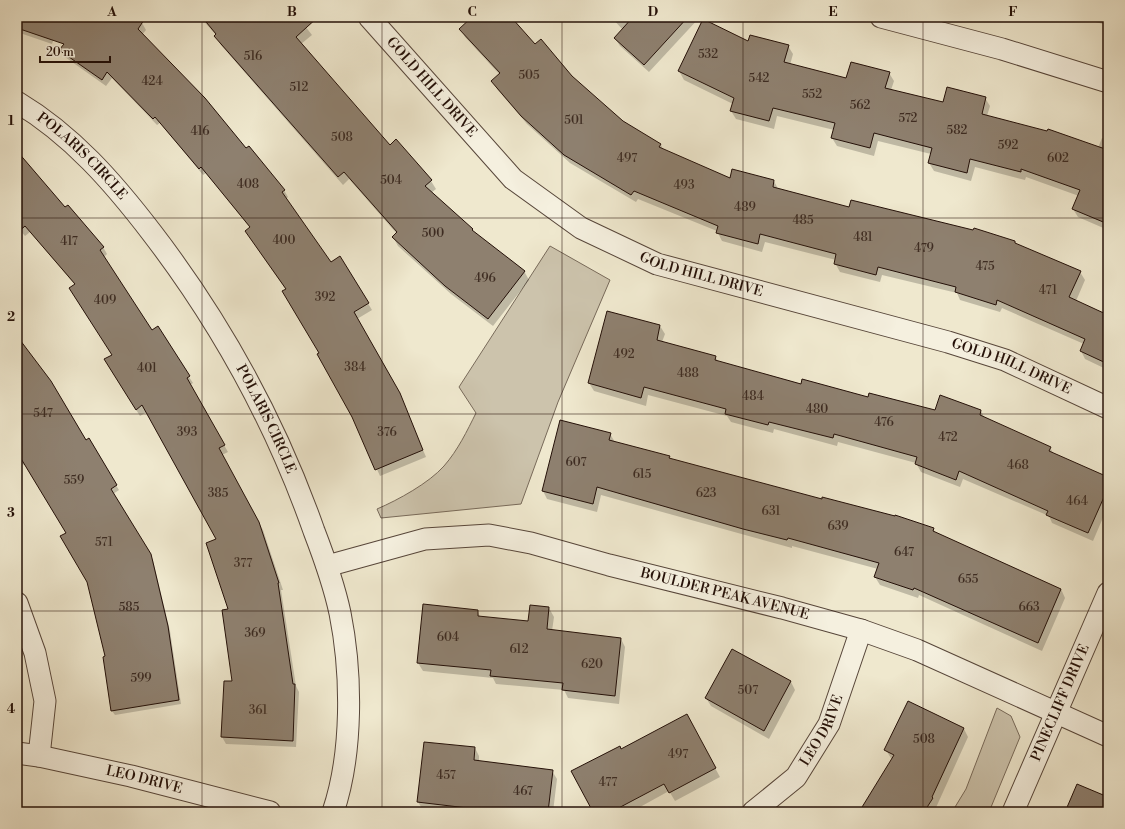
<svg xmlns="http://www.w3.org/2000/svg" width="1125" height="829" font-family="'Libre Bodoni',serif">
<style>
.green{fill:#ccc3ac;stroke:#786a5a}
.shadow{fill:#0003}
.building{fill:#8e806f;stroke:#241008}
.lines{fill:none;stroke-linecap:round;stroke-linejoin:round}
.minor-casing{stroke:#57463a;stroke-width:23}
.minor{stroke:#f5f0df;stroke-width:21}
.grid{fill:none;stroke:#241008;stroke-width:1;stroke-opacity:0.55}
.labels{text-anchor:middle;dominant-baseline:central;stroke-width:4;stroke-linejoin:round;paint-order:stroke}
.number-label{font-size:12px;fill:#3e2c22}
.street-label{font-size:14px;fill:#241008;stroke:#f5f0df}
.neatline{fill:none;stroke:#241008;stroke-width:1.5}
.grid-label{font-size:13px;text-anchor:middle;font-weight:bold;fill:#241008}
</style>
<rect width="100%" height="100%" fill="#efe8ce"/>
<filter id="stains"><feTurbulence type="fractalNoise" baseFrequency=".005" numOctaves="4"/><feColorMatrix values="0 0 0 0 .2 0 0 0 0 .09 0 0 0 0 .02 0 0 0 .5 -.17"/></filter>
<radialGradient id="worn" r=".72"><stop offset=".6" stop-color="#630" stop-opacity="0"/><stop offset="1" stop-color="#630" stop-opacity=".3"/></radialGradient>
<g class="green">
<path d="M550,246l60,34 -52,122 -37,102 -140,14 -4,-9c21,-9 52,-26 67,-43 14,-16 23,-35 32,-53l-17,-26z"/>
<path d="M997,708l14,8 9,21 -31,75h-37l14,-23z"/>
</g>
<g class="shadow">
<path d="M17,17h44l-9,27 -35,-12z"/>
<path d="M84,17h49l9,6 4,7 -4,5 142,155 4,7 -2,2 44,64 10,-6 32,53 -15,9 46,83 23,55 -46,19 -27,-60 -67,-126 -36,-52v-10l-44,-55 -3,2 -43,-52 -3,2 -45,-47 -6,8 -41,-29 -4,-7z"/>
<path d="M200,17h98l14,18 -11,9 88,102 42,35 5,8 -5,4 41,37 3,4 49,37 5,9 -36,46 -42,-32 -53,-48 -5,-9 4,-3 -48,-55 -6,6 -123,-141 -4,-9z"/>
<path d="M474,17h35l26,28 88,77 38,23 3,6 67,28 43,2 4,8 71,19 166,34 1,3 64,27 5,8 -9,21 32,15v54l-23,-11 -4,-8 3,-7 -82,-36 -2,4 -40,-12 -3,-7 -75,-18 -2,7 -40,-10 -5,-9 1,-3 -71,-18 -3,10 -40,-11 -5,-10 -79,-32 -2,3 -66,-39 -43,-39 -30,-35 -4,-8 7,-6 -35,-38 -4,-8z"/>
<path d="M611,17h89l-51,55 -29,-26 -5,-8 8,-8z"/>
<path d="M1076,17h32v9l-5,-2z"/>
<path d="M749,42l39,4 5,8 -3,11 57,15 42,-7 5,8 -3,9 53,14 41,-6 5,8 -3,10 111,32 4,-10 6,2v90l-30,-13 -5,-8 6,-13 -53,-19 -1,3 -50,-13 -4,14 -37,-10 -5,-8 2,-9 -53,-13 -4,15 -37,-10 -5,-8 2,-8 -57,-14 -3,13 -38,-10 -5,-8 2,-7 -49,-24 -5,-9z"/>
<path d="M17,161l86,86 4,7 -3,3 47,74 38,46 4,6 -3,2 38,67 -6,3 41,75 20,60h-2l15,96 3,6 -3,55 -70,-3 -4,-7 12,-55 -5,-72 -11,-70 -71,-128 -7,4 -31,-49 4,-12 -38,-70 -45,-53 -5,4 -8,-9z"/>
<path d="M660,326l5,8 -3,8 53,14 3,6 84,23 133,27 46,-1 4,8 65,29 4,6 54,24v28l-15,35 -41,-18 -3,-7 -86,-37 -3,8 -39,-15 -5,-9 -78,-21 -1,4 -63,-17 -1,4 -42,-11 -4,-6 -79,-21 -2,11 -52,-15 -5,-8z"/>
<path d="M17,338l69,103 2,-1 31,50 -6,4 40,66 17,71 11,73 -66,11 -3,-4 -5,-54 -19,-76 -21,-48 -42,-69 -2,1 -6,-9z"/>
<path d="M610,434l5,8 54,15 2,2 262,70 3,4 125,56 4,9 -23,53 -123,-56 -1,3 -38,-13 -5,-8 3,-8 -86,-23v2l-191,-53 -4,17 -50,-13 -4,-8z"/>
<path d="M549,608l5,9 -2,14 69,8 4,8 -6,57 -51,-6 -4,-8 -68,-6 -3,-6 -70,-7 -5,-8 59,-52 4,7 48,4z"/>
<path d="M732,650l59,32 4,8 -26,49 -58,-33 -5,-8z"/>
<path d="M908,702l56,27 4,8 -34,75h-74l32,-52 -6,-10z"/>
<path d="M691,724l29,53 -45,24 -6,-10 -38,21h-37l27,-62z"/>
<path d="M425,743l50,5 4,8v5l73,10 5,8 -4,33 -130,-2 -5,-8z"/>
<path d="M17,806l28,6h-28z"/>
</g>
<g class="building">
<path d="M17,17h129l-8,12 67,69 41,50 3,-2 36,44 -3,2 49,70 9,-6 29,47 -15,9 46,81 23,57 -48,20 -23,-53 -35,-63 2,-1 -37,-62 4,-2 -41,-58 5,-4 -49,-60 -2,2 -44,-52 -2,2 -46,-47 -5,8 -43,-30 5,-6 -47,-16z"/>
<path d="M202,17h116l-22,20 94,108 6,-6 36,41 -7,6 48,43 -1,1 53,41 -37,48 -43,-33 -53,-49 5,-5 -53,-60 -6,5 -124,-141 2,-2z"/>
<path d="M472,17h39l24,27 6,-5 31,37 51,45 38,23 -2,3 71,31 2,-9 42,11 -1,7 76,20 2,-7 122,30 1,-2 41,13v2l66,28 -12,26 39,18v49l-28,-13 5,-12 -88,-39 -1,5 -41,-13 1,-5 -78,-20 -2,8 -42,-11 2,-10 -76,-20 -2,10 -42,-11 2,-7 -84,-35 -3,4 -67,-40 -43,-39 -30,-35 9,-8 -41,-44z"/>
<path d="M633,17h55l-44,48 -30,-27z"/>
<path d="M703,19l45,22 2,-6 39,10 -5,17 62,16 5,-16 39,10 -5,16 58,14 4,-15 39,10 -4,17 65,17 1,-2 60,21v74l-36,-15 8,-19 -59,-21v3l-51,-13 -3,14 -39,-10 4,-15 -58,-15 -4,15 -39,-10 4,-15 -62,-15 -4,13 -39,-10 4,-13 -56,-27z"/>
<path d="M17,151l48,56 3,-2 36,42 -4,3 52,80 6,-4 32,50 -3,2 38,67 -6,3 40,74 20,61h-1l15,101h2l-2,57 -72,-4 3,-56h8l-10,-71 6,-1 -22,-66 10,-4 -74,-134 -6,5 -32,-51 8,-4 -43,-67 6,-4 -50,-58 -8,7z"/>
<path d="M607,311l53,14 -3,15 59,16 -1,4 86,24 1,-5 66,18 1,-4 66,17 5,-15 41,15 -1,5 71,32 -2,4 59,26v11l-20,45 -42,-18 2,-4 -89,-40 -3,9 -41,-16 2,-7 -83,-23 -1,4 -64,-16 -1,3 -43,-11 1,-5 -82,-22 -3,11 -53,-15z"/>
<path d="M17,336l34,45 35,59 3,-2 28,47 -6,4 40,65 17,72 11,74 -68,11 -8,-54 2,-1 -18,-74 -27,-46 6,-3 -49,-81z"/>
<path d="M560,420l51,13 -2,7 61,16 -1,2 153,41v-2l73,19v-1l39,13 -1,3 128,58 -23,54 -124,-55 -1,2 -39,-13 5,-14 -91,-25 -1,2 -44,-11 -146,-42 -4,17 -51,-13z"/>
<path d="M423,604l55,6v6l50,5 2,-16 19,2 -2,22 74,9 -6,58 -53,-6 1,-7 -73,-7 1,-6 -74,-7z"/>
<path d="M732,649l59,32 -27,50 -59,-33z"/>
<path d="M908,701l56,27 -32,69 1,1 -9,14h-65l35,-57 -10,-5z"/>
<path d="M687,714l29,54 -47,25 -5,-9 -53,28h-18l-22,-41 49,-25 1,3z"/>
<path d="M424,742l51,5 -1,13 79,10 -5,42h-47l-84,-10z"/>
<path d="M1077,784l31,13v15h-43z"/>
</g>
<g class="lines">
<g class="minor-casing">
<g id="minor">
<path id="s1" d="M369,17l144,162 68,49 76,36 291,78 57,18 103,48"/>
<path d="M881,17l121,32 106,33"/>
<path id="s2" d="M17,102c55,33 96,80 135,131 69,90 124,190 162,298 10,26 20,54 26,82 12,60 13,140 -7,199"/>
<path id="s3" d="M327,566l98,-27 64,-4 42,8 78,22 173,43 79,22 56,20 191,86"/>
<path d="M17,603l18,50 10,48 -6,55"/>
<path id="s4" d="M17,753l22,3 92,20 139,36"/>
<path id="s5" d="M753,812l43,-35 33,-53 32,-94"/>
<path id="s6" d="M1013,812l95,-219"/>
</g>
</g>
<use href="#minor" class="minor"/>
</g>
<path class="grid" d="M202,17v795M382,17v795M562,17v795M743,17v795M923,17v795M17,218h1091M17,414h1091M17,611h1091"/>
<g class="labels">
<g class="number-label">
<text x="708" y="54">532</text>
<text x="253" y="56">516</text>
<text x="529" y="75">505</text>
<text x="759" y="78">542</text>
<text x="152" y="81">424</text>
<text x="299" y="87">512</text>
<text x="812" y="94">552</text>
<text x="860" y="105">562</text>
<text x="908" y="118">572</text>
<text x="574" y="120">501</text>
<text x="957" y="130">582</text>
<text x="200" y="131">416</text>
<text x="342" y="137">508</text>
<text x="1008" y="145">592</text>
<text x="627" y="158">497</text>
<text x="1058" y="158">602</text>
<text x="391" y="180">504</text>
<text x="248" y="184">408</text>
<text x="684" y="185">493</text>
<text x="745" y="207">489</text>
<text x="803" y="220">485</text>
<text x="433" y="233">500</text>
<text x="863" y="237">481</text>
<text x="284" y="240">400</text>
<text x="69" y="241">417</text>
<text x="924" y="248">479</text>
<text x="985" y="266">475</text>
<text x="485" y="278">496</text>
<text x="1048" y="290">471</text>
<text x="325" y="297">392</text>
<text x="105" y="300">409</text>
<text x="624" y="354">492</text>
<text x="355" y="367">384</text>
<text x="147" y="368">401</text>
<text x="688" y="373">488</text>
<text x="753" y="396">484</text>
<text x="817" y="409">480</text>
<text x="43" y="413">547</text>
<text x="884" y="422">476</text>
<text x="187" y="432">393</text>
<text x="387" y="432">376</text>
<text x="948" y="437">472</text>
<text x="576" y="462">607</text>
<text x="1018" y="465">468</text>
<text x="642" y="474">615</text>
<text x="74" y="480">559</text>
<text x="218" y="493">385</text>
<text x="706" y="493">623</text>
<text x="1077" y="501">464</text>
<text x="771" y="511">631</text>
<text x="838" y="526">639</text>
<text x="104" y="542">571</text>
<text x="904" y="552">647</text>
<text x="243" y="563">377</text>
<text x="968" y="579">655</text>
<text x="129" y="607">585</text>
<text x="1029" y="607">663</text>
<text x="255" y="633">369</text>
<text x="448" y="637">604</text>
<text x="519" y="649">612</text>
<text x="592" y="664">620</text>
<text x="141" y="678">599</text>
<text x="748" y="690">507</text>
<text x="258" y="710">361</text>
<text x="924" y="739">508</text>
<text x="678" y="754">497</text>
<text x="446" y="775">457</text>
<text x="608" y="782">477</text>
<text x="523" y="791">467</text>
</g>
<g class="street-label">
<text stroke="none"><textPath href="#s1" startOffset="94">GOLD HILL DRIVE</textPath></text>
<text stroke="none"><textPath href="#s2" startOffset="85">POLARIS CIRCLE</textPath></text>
<text stroke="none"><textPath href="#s1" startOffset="430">GOLD HILL DRIVE</textPath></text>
<text stroke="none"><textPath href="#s1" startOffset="754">GOLD HILL DRIVE</textPath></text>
<text stroke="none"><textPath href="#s2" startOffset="408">POLARIS CIRCLE</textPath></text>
<text stroke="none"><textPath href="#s3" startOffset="409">BOULDER PEAK AVENUE</textPath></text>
<text stroke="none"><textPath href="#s6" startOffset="119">PINECLIFF DRIVE</textPath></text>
<text stroke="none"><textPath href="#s5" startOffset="109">LEO DRIVE</textPath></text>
<text stroke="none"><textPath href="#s4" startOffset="130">LEO DRIVE</textPath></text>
</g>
</g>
<rect width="1125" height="829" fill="none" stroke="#efe8ce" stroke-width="44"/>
<path d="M40 56v6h70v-6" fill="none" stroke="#241008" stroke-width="2"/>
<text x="46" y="56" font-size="12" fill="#241008" stroke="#f5f0df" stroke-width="3" paint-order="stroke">20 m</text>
<rect x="22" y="22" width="1081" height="785" class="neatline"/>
<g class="grid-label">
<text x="112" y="16">A</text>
<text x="292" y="16">B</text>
<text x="472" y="16">C</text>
<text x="653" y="16">D</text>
<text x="833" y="16">E</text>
<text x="1013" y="16">F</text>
<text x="11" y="125">1</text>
<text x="11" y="321">2</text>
<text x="11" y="517">3</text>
<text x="11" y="713">4</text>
</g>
<rect width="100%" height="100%" filter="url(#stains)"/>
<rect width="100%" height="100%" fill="url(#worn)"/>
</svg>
